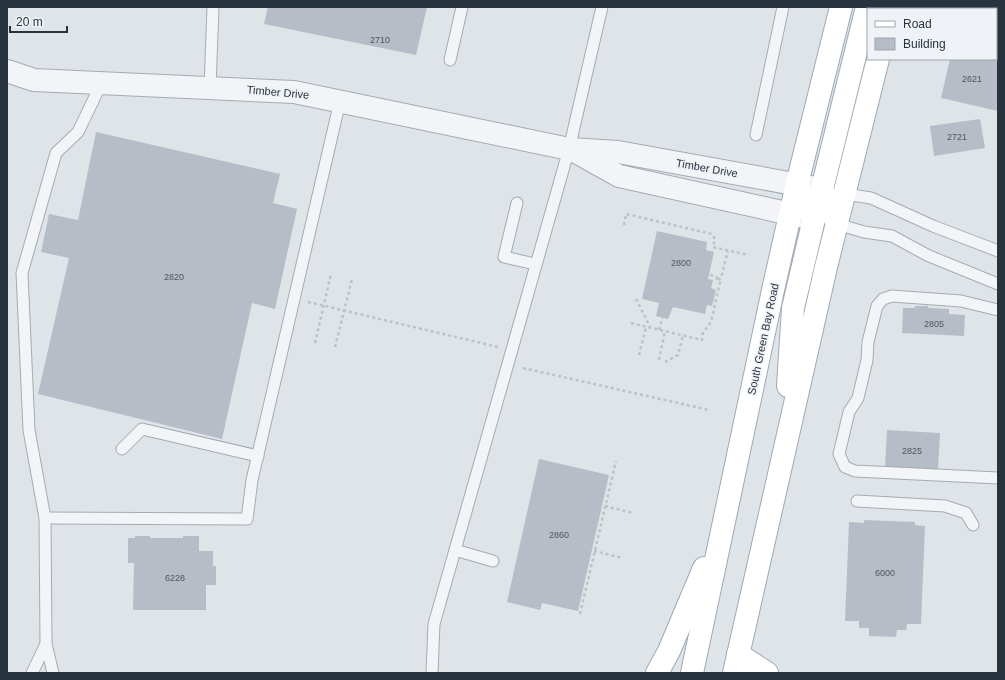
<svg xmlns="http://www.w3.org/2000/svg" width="1005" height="680" font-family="Helvetica,sans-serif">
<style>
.building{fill:#b6bdc6}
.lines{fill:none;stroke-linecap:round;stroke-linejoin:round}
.service-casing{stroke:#a4abb3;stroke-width:13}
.minor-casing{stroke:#a4abb3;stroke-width:24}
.primary-casing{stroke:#9ea9b5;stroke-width:24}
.path{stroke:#bdc2c7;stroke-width:2.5;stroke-dasharray:3 3;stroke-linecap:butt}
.service{stroke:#f2f4f7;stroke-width:11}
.minor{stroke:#f2f4f7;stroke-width:22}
.primary{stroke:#fff;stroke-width:22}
.labels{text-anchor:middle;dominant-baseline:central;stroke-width:3.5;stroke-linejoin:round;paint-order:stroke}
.number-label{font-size:9px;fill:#4c5662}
.street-label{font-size:11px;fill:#283340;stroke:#eff2f6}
</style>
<rect width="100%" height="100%" fill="#dfe4e9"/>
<g class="building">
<path d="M268,7h159l-11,48 -152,-31z"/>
<path d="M962,7h36v104l-57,-13 9,-39h46v-50h-35z"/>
<path d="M980,119l5,29 -51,8 -4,-30z"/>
<path d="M96,132l184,42 -7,29 24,6 -22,100 -23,-6 -30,136 -184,-45 31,-136 -28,-6 8,-38 29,6z"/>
<path d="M657,231l50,11 -1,8 8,2 -6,27 5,1 -2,8 5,2 -4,16 -5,-1 -2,9 -32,-7 -5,12 -12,-3 3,-13 -17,-4z"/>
<path d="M915,306h13v2l21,1v5l16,1 -1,21 -62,-3 1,-25h12z"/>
<path d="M887,430l53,3 -2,36 -20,-1v4l-13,-1 1,-3 -21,-1z"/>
<path d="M539,459l70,16 -31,136 -36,-8 -2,7 -33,-8z"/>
<path d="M864,520l51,2v3l10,1 -4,98h-14l-1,6h-9l-1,7 -27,-1v-8h-10v-7h-14l4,-99 15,1z"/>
<path d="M135,536h15v2h33v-2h16v15h14v15h3v19h-10v25h-73l1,-47h-6v-25h7z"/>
</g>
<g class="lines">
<g class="service-casing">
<g id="service">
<path d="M450,60l12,-53"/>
<path d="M210,87l3,-80"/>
<path d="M756,135l27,-128"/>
<path d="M845,194l26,4 62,28 65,25"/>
<path d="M517,203l-13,54 31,7"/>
<path d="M837,224l27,8 28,4 37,20 69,28"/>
<path d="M998,310l-37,-9 -69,-5 -9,3 -6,7 -9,36 -1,18 -9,38 -9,14 -10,42 6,13 10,4 143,7"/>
<path d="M122,449l20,-20 116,27"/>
<path d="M857,501l88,5 21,7 7,12"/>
<path d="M45,518l202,1 5,-39 88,-379"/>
<path d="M455,550l38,11"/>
<path d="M32,673l14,-29"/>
<path d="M53,673l-7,-29 -1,-126 -16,-88 -7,-157 34,-120 22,-21 24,-50"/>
<path d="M432,673l2,-49 135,-475 33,-142"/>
</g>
</g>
<g class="minor-casing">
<g id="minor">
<path d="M7,71l27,9 260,12 275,57 49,3 198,36"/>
<path d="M576,152l43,24 190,42"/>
</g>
</g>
<g class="primary-casing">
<g id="primary">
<path d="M891,9v-2"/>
<path d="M837,224l-15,-35 45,-182"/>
<path d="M788,386l5,-78 21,-89 -17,-35"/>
<path d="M738,654l29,19"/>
<path d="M657,673l12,-22 35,-83"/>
<path d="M692,673l81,-383 24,-106 44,-177"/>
<path d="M734,673l92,-406 52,-208"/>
</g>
</g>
<g class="path">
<path d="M624,225l2,-11 86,20 3,5 -2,8 35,8"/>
<path d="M718,280l3,-2 7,-27"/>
<path d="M636,299l14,28"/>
<path d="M308,302l190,45"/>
<path d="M631,323l71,17 1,-7 8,-11 9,-39 -4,-6 -7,-3"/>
<path d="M659,330l5,-18"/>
<path d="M315,343l16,-69"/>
<path d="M335,347l17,-68"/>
<path d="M639,355l7,-28"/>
<path d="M659,360l6,-29"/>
<path d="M665,362l13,-7 5,-20"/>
<path d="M523,368l186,42"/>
<path d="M605,506l28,7"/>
<path d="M594,551l29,7"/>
<path d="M580,614l36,-153"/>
</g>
<use href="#service" class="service"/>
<use href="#minor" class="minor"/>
<use href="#primary" class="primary"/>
</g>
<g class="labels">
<g class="number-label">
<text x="380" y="40">2710</text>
<text x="972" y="79">2621</text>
<text x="957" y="137">2721</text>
<text x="681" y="263">2800</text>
<text x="174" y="277">2820</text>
<text x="934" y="324">2805</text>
<text x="912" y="451">2825</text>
<text x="559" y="535">2860</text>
<text x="885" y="573">6000</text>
<text x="175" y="578">6228</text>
</g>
<g class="street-label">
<text transform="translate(278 92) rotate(5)">Timber Drive</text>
<text transform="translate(707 168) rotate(10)">Timber Drive</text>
<text transform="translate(763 339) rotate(-78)">South Green Bay Road</text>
</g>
</g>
<rect width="1005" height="680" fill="none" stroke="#283340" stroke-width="16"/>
<rect x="867" y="8" width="130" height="52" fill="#eff2f6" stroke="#9fa6ad"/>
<rect x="875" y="21" width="20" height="6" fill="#ffffff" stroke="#9fa6ad"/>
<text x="903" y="28" font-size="12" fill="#283340">Road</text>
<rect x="875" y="38" width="20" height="12" fill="#b6bdc6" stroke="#9fa6ad"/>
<text x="903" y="48" font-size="12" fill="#283340">Building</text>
<path d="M10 26v6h57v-6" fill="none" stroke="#283340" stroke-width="2"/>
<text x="16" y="26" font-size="12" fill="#283340" stroke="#eff2f6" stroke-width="3" paint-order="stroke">20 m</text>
</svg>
